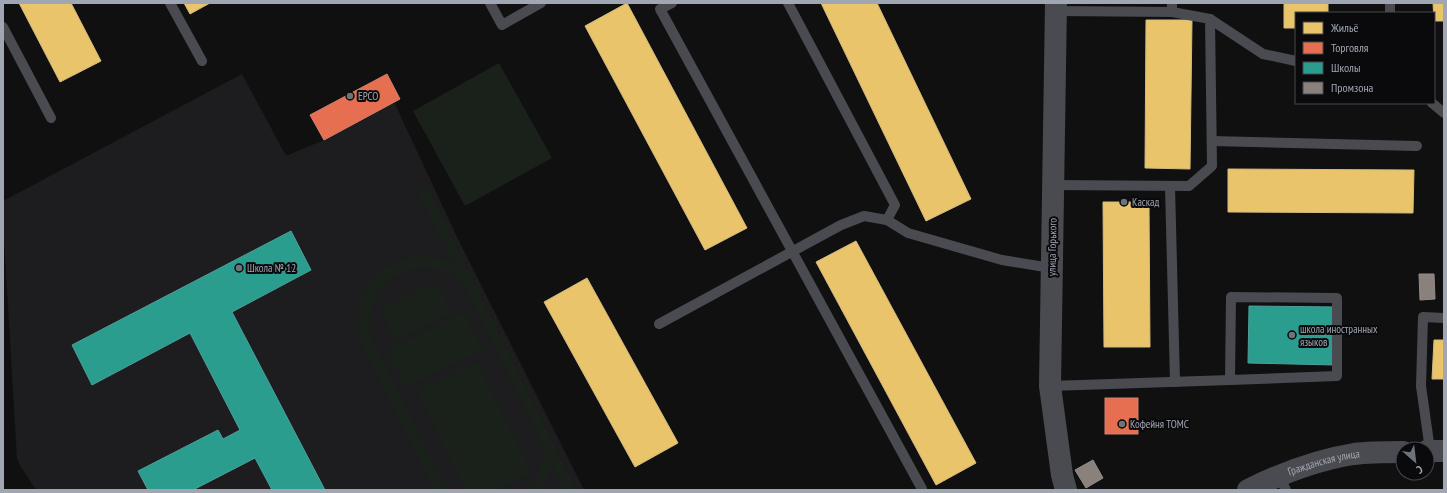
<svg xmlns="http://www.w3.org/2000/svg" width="1447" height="493" font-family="'PT Sans Narrow',sans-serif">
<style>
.built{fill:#1d1d1f}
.green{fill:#1a201a}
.homes{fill:#e9c46a;stroke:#d3bb80}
.shops{fill:#e76f51;stroke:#d2806e}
.schools{fill:#2a9d8f;stroke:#4da09a}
.industry{fill:#8a817c;stroke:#918c8c}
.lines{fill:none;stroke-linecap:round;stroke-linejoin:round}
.service{stroke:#4a4b50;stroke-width:10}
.tertiary{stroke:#4a4b50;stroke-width:22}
.poi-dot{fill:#6e7279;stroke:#0a0a0c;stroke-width:1.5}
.labels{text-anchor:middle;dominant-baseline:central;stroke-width:4;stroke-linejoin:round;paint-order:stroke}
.poi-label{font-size:11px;fill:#a0a6b2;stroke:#0a0a0c;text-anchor:start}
.street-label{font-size:11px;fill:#a0a6b2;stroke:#0a0a0c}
</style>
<rect width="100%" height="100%" fill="#101010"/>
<path class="built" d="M242,74l44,82 38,-16 70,-38 63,135 127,253h-548l-15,-23 -4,-8 -14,-238v-20z"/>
<g class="green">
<path d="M499,63l53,95 -87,48 -52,-95z"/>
<path d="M427,186l149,304h-12l-12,-26 -2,8 -9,18h-13c12,-15 15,-30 13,-49l-75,-153c-8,-7 -17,-16 -28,-18 -30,-7 -61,11 -67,42 -1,8 -2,17 1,25 1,4 4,9 6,14l65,133 5,6h-13l-68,-134c-5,-12 -9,-23 -9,-36 -1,-34 32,-65 66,-64 11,0 20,4 30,7l-37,-72z"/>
<path d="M436,281l16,31 -57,28 -15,-31z"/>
<path d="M464,312l19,38 -78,38 -19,-38z"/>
<path d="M477,361l55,112 -34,17h-33l-48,-99z"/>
</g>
<g class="homes">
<path d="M19,3h52l30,58 -41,21z"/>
<path d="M184,3h26l-20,11z"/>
<path d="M627,3l120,225 -42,22 -120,-224z"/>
<path d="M821,3h56l94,196 -45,22z"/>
<path d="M1284,3h44v10h-32v15h-12z"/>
<path d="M1433,3h11v18h-10z"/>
<path d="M1146,20h46l-2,149 -45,-1z"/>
<path d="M1228,169l186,1 -1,43 -185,-1z"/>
<path d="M1103,202h46l1,145h-46z"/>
<path d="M856,241l120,222 -40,22 -120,-223z"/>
<path d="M587,278l91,165 -43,24 -91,-165z"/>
<path d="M1434,340h10v39h-12z"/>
</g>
<g class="shops">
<path d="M387,74l13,25 -76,41 -14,-25z"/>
<rect x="1105" y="398" width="33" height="36"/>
</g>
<g class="schools">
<path d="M291,231l20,39 -79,42 93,178h-53l-17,-32 -62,32h-45l-10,-19 80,-41 5,9 17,-9 -50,-97 -98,52 -20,-40z"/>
<path d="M1249,306l88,1 -2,58 -87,-2z"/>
</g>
<g class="industry">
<path d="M1419,274h15l1,25 -15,1z"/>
<path d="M1093,460l10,18 -17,10 -11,-18z"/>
</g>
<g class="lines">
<g class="service">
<path d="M170,3l32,58"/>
<path d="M490,3l12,22 39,-22"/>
<path d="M672,3l-12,6 262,480"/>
<path d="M788,3l107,202 -8,15"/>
<path d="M1390,3v10"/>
<path d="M1056,11l116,1"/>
<path d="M1210,19l53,35 33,7"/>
<path d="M3,27l48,91"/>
<path d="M1432,103l12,10"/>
<path d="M1212,141l205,5"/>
<path d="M1053,185l136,1 23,-20 -2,-147 -38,-7v-9"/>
<path d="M1170,186l5,196"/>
<path d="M659,324l182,-99 23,-9 23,4 21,13 94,27 49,8"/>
<path d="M1050,386l180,-6 1,-83 106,1v78l-107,4"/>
<path d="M1430,450l-9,-64 2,-69 21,1"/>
<path d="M1279,476l7,14"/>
</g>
<g class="tertiary">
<path d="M1056,3l-6,383 12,89 4,15"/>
<path d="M1427,451h17"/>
<path id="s1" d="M1248,490c34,-17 68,-30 106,-36 16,-2 32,-2 49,-2"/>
</g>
</g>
<g class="poi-dot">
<circle cx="350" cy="96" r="4"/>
<circle cx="1124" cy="202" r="4"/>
<circle cx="239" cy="268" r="4"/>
<circle cx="1292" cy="335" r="4"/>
<circle cx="1122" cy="424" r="4"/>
</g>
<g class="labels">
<g class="poi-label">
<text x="358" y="96">ЕРСО</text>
<text x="1132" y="202">Каскад</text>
<text x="247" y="268">Школа № 12</text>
<text x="1300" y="329">школа иностранных<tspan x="1300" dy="13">языков</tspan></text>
<text x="1130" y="424">Кофейня ТОМС</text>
</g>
<g class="street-label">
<text transform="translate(1052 247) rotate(-89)">улица Горького</text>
<text stroke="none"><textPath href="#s1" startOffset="81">Гражданская улица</textPath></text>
</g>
</g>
<rect width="1447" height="493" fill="none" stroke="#a0a6b2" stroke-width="8"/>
<rect x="1295" y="12" width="140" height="92" fill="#0a0a0c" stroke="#46484e"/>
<rect x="1303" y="22" width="20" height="12" fill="#e9c46a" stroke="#46484e"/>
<text x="1331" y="32" font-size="12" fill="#a0a6b2">Жильё</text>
<rect x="1303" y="42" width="20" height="12" fill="#e76f51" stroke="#46484e"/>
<text x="1331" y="52" font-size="12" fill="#a0a6b2">Торговля</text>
<rect x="1303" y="62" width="20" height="12" fill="#2a9d8f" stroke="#46484e"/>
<text x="1331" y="72" font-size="12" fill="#a0a6b2">Школы</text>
<rect x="1303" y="82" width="20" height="12" fill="#8a817c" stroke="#46484e"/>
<text x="1331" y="92" font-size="12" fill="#a0a6b2">Промзона</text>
<g transform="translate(1415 461) rotate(152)"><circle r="19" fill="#0a0a0c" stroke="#46484e"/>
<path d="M0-3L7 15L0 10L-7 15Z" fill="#6e7279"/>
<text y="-6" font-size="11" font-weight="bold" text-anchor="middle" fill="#a0a6b2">С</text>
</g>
</svg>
